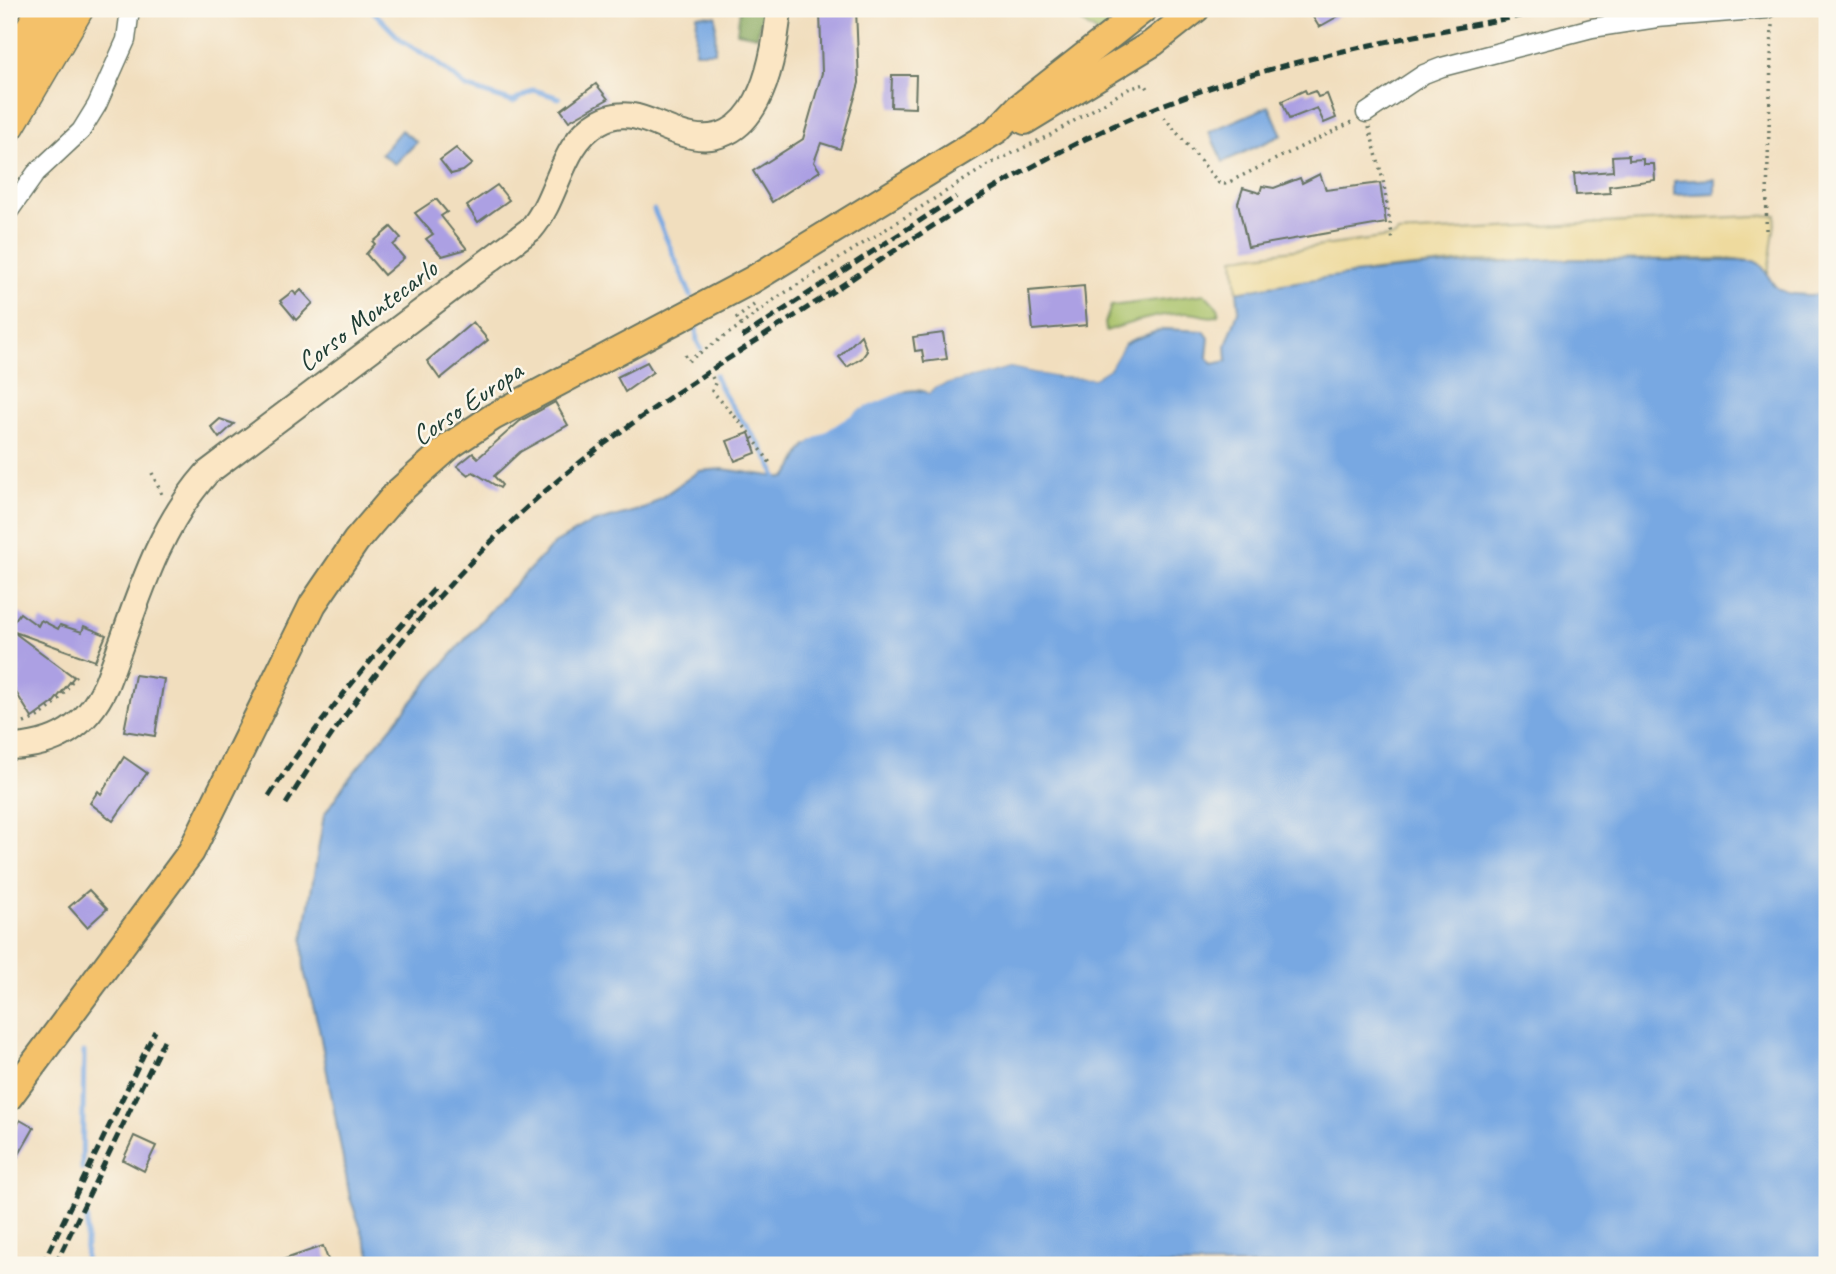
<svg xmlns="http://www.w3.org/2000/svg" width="1836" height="1274" font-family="Caveat,sans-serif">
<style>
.green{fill:#a8c167;stroke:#647f4e;stroke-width:2}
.forest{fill:#86a75c;stroke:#527248;stroke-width:2}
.sand{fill:#eeda9e;stroke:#868c69;stroke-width:2}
.water{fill:#78a8e2;stroke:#4c728b;stroke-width:2}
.pier{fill:#f1debe}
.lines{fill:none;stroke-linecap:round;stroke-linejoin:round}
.stream{stroke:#78a8e2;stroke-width:5}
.building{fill:#aca0e3}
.minor-casing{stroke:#687564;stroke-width:21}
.secondary-casing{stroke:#687564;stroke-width:28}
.primary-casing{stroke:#687564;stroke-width:30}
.motorway-casing{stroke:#687564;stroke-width:35}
.path{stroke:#687564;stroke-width:3.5;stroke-dasharray:2 5;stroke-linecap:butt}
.minor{stroke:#fff;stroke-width:18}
.secondary{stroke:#fbe6c4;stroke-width:24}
.primary{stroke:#f4c16b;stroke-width:26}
.motorway{stroke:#f4c16b;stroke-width:32}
.rail{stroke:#1f3d34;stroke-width:5;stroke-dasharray:10 5;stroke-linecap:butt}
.labels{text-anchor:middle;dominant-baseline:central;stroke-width:5;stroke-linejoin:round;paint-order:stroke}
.street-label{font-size:28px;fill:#1f3d34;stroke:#fbf7ec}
</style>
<rect width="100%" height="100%" fill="#fbf7ec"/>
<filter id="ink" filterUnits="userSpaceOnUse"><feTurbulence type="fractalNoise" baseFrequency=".0143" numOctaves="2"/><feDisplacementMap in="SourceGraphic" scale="14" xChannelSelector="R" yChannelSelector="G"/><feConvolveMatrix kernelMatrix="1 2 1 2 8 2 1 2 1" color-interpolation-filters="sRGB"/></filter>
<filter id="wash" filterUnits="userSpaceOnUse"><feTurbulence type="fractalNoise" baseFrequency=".00686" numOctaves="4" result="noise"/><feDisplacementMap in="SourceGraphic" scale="28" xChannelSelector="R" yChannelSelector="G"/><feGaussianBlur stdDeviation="1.57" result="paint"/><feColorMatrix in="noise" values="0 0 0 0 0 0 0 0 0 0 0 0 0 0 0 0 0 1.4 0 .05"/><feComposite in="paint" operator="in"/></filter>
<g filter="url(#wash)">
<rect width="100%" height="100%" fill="#f1debe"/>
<g class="green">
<path d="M1062,9h66l-29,25z"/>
<path d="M1205,294l14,15 -1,6c-10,5 -21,-3 -32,-2 -28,1 -54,9 -80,18l-1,-8 6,-17z"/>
</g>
<path class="forest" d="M740,9h23l-6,27 -20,-4z"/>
<path class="sand" d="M1776,215l-8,59c-11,-16 -26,-14 -44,-15l-252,2 -98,10 -137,21 -3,-34 162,-22 1,-3z"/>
<g class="water">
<path d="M697,15l19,1 -1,36h-20z"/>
<path d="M1269,106l13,29 -59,27 -14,-30z"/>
<path d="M401,130l16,12 -22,22 -14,-10z"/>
<path d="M1715,179v14l-41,2v-14z"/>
<path d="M1567,259l187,2c13,5 13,18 22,26 14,11 34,7 51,8v970h-1453l-24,-67 -31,-170 -15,-57 -1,-31 21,-125 22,-33 81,-99 69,-79 58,-60 35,-20 57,-16 53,-37 24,-2 62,9c11,-10 13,-26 23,-35 22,-20 93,-64 121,-50l5,-6 76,-20 47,10 37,1 16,-10 14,-24 8,-4 31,-11 41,2 5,7 -2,19 6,7 14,-3 -1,-15 13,-37 -2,-17c109,-21 219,-30 330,-33z"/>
</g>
<path class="pier" d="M1121,342l3,2 -14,24 -16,10 -37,-1 -47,-10 -76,20 -5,6 -9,-5 -11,1 -50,21 -54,35 2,-5 18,-14 33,-19 50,-22 20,3 5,-5 46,-13 31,-6 47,10 35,1 15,-10z"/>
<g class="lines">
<g class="stream">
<path d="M371,9l30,31 34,21 31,26 47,15 21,-12 25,8"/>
<path d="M654,210l37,86"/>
<path d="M696,325l1,16 4,8"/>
<path d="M715,375c14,38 48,63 61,102"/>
<path d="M82,1169l2,-117"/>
<path d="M85,1265l2,-47"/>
</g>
</g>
<g id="blocks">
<g class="building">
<path d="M856,9l3,74 -19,66 -19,-6 -7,19 6,9 -48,31 -19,-31 50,-32 19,-66 -2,-60 5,-3z"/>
<path d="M1308,9h43l-32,18z"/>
<path d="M892,75h24l-1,33 -24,-1z"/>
<path d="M596,84l12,15 -39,22 -8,-11z"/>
<path d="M1305,90l2,4 8,-3 3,6 9,-3 9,24 -12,5 -7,-15 -28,11 -7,-18z"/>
<path d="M456,148l16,16 -9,7 -12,3 -11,-14z"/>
<path d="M1629,155v5l14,-1v5h11l1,16 -46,6 1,7 -34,2 -2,-21 39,-3 -1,-15z"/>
<path d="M1320,174l6,16 54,-7 6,40 -138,24 -10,-44 5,-15 17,5 2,-7 12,2 26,-10 2,5z"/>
<path d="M497,185l12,15 -31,22 -11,-16z"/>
<path d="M436,199l11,13 -6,4 26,33 -25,7 -16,-17 7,-5 -18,-21z"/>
<path d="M391,227l10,11 -8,7 11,13 -20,17 -18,-21 9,-10 -2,-2z"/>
<path d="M1084,286l3,39 -54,5 -4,-39z"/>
<path d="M301,290l12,13 -17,17 -16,-19 13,-10 3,4z"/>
<path d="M473,322l15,18 -48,39 -13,-18z"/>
<path d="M943,333l4,26 -23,3 -2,-12 -7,1 -2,-14z"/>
<path d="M861,335l6,16 -5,7 -15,9 -8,-10z"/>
<path d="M647,362l6,10 -28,20 -8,-15z"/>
<path d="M555,402l13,23 -48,27 -26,24 8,9 -2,3 -27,-16 -5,3 -11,-9 16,-13 5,5 42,-37z"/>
<path d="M220,419l14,5 -15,14 -8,-11z"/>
<path d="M749,433l7,20 -21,8 -8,-20z"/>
<path d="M20,613l18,13 3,-6 17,9 2,-4 22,7 2,-6 22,9 -11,26 -83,-30 62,46 -21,26 -21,15 -23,-37v-53z"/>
<path d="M135,675l29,4 -9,57 -31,-5z"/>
<path d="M124,757l23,16 -34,48 -23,-18 8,-12 3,3z"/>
<path d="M89,890l18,19 -20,18 -18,-20z"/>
<path d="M20,1120l14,8 -25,44v-30z"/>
<path d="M134,1136l22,10 -12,25 -21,-11z"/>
<path d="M323,1246l7,19h-56l-1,-2z"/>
</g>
</g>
</g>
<g filter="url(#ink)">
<use href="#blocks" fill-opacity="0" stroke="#687564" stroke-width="2"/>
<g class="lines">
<g class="minor-casing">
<g id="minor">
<path d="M1366,113l58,-39 18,-7 150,-39 65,-10 110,-9"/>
<path d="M9,211l27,-38 45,-42 16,-26 29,-65 4,-31"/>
</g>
</g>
<g class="secondary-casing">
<path id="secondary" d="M9,747c46,-1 78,-20 97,-62 29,-74 47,-151 101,-212l324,-244c28,-32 29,-85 68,-107 29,-17 53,2 81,11 78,26 94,-71 99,-124"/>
</g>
<g class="primary-casing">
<g id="primary">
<path d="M1025,121l128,-78 43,-34"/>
<path d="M9,1097l182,-245 122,-248 43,-63 41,-48 54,-48 42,-28 259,-137 245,-150 21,-22 126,-99"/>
</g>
</g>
<g class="motorway-casing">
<g id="motorway">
<path d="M9,70l34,-61"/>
<path d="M9,125l68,-116"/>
</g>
</g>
<g class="path">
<path d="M1164,117l55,66 6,1 129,-63"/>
<path d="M1369,127l14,53 10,61"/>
<path d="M1766,230l6,-205"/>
<path d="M754,305l-17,13 4,7 34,-26 213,-134 62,-30 78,-46 17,-5 4,6"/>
<path d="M685,355l3,6 53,-36"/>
<path d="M712,377l3,6 -3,8 37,41 21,31"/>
<path d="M152,473l11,24"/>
<path d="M24,723c25,-9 39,-26 52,-49"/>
</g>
<use href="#minor" class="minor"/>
<use href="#secondary" class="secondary"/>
<use href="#primary" class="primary"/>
<use href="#motorway" class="motorway"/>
<g class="rail">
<path d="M742,337l214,-140"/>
<path d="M269,796c49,-75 107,-144 168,-210"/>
<path d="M286,804c84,-133 184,-259 310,-354 77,-58 159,-108 239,-160 108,-72 216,-143 338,-189 123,-47 255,-67 384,-92"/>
<path d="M42,1265l113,-234"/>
<path d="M55,1265l111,-229"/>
</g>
</g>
</g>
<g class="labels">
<g class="street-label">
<text transform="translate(367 315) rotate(-37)">Corso Montecarlo</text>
<text transform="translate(467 403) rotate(-34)">Corso Europa</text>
</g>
</g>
<rect width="1836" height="1274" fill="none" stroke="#fbf7ec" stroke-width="35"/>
</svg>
